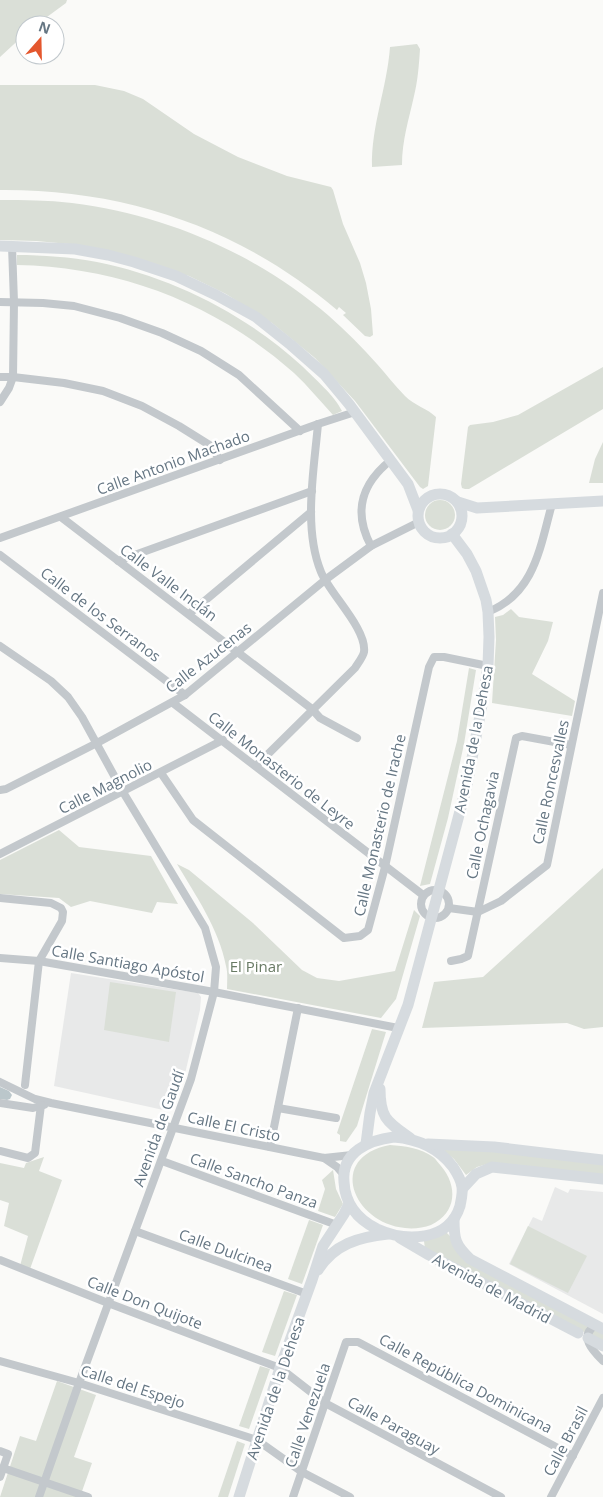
<svg xmlns="http://www.w3.org/2000/svg" width="603" height="1497" font-family="'Open Sans',sans-serif">
<style>
.built{fill:#e8e9e9}
.green{fill:#dadfd7}
.water{fill:#bbc7cb}
.lines{fill:none;stroke-linecap:round;stroke-linejoin:round}
.street{stroke:#c3c8cc;stroke-width:8}
.secondary{stroke:#d6dbdf;stroke-width:11}
.labels{text-anchor:middle;dominant-baseline:central;stroke-width:5;stroke-linejoin:round;paint-order:stroke}
.street-label{font-size:15px;fill:#657683;stroke:#fff}
.park-label{font-size:15px;fill:#687a64;stroke:#fff}
</style>
<rect width="100%" height="100%" fill="#fafaf8"/>
<g class="built">
<path d="M71,973l127,20 3,4 -1,13 -16,68 -16,33 -114,-25z"/>
<path d="M555,1187l13,6 2,-4 33,3v122l-94,-50 24,-47 9,4z"/>
</g>
<g class="green">
<path d="M0,0h67l-1,3 -30,22h-11v9l-25,23z"/>
<path d="M417,44l3,5c-1,15 -2,31 -6,47 -5,23 -12,44 -12,69l-30,2c-1,-41 15,-79 18,-120z"/>
<path d="M0,85h95l29,6 19,8 51,35 44,23 49,19 44,11 2,3 10,34 17,39 6,20 5,26 2,26 -3,2 -5,-1 -22,-21 3,-2 -7,-6 -2,3c-97,-82 -211,-121 -337,-120z"/>
<path d="M0,200c24,0 48,0 72,3 95,12 185,51 257,113 17,15 33,31 48,48 10,11 18,22 28,32 9,9 23,13 31,21l-8,69 -5,3 -3,-2 -65,-86 -40,-43 -43,-35 -46,-29 -37,-18 -120,-32 -33,-3 -36,-1z"/>
<path d="M17,255c26,0 53,2 80,7 75,15 148,52 205,104 12,12 33,30 40,45l-9,4c-13,-14 -25,-29 -39,-42 -78,-69 -173,-106 -277,-108z"/>
<path d="M603,367v42l-134,80h-4l-3,-1 -1,-4 7,-57 2,-2 23,-3 25,-7z"/>
<path d="M603,442v41h-14l6,-24z"/>
<circle cx="440" cy="515" r="15"/>
<path d="M511,609l8,8 34,5 -5,19 -16,33 43,27 -3,15 -80,-13 4,-63 -1,-23 8,-2z"/>
<path d="M469,668l7,2 -12,74 -16,74 -18,66 -10,2 37,-145z"/>
<path d="M59,830l20,17 72,9 27,48 -21,-2 -5,11 -62,-12 -19,6 -12,-9 -59,-4v-34z"/>
<path d="M177,864l12,6 64,53 49,47 15,8 22,3 56,-10 19,-61 6,6 -24,83 -15,19 -154,-29c0,-8 1,-16 -1,-23 -7,-37 -30,-70 -49,-102z"/>
<path d="M603,868v159l-19,2 -17,-6 -145,5 12,-46 49,-5z"/>
<path d="M110,982l66,10 -7,50 -65,-12z"/>
<path d="M372,1029l14,3 -29,94 -11,16 -6,-1v-6l-3,-2z"/>
<path d="M390,1145c14,1 31,3 43,12 3,2 5,6 8,9 17,20 16,47 -10,59 -8,3 -18,4 -26,3 -52,-5 -79,-71 -15,-83z"/>
<path d="M437,1145l166,19v13l-116,-13 -10,3 -11,8 -12,-16z"/>
<path d="M44,1157l-5,14 23,9 -32,89 -10,-3 8,-30 -24,-10 5,-23 -9,-3v-37l24,5 2,-5z"/>
<path d="M333,1170l3,19 7,15 -8,13 -17,-6 7,-22 -3,-9z"/>
<path d="M309,1220l14,5 -21,59 -14,-5z"/>
<path d="M528,1226l59,30 -19,37 -58,-29z"/>
<path d="M446,1232l4,4 4,11 149,86v9l-178,-93 -1,-8z"/>
<path d="M284,1291l13,4 -22,61 -13,-4z"/>
<path d="M260,1366l10,3 -21,60 -10,-3z"/>
<path d="M57,1381l39,14 -22,62 18,6 -12,34h-80l20,-61 16,5z"/>
<path d="M237,1441l8,3 -17,53h-10z"/>
</g>
<path class="water" d="M0,1087l9,4 3,4 -2,4 -3,1 -7,-1z"/>
<g class="lines">
<g class="street">
<path d="M0,302l43,1 31,3 46,12 42,15 39,18 38,24 61,56"/>
<path d="M0,377h13l51,6 39,8 39,15 37,20 32,20 9,14"/>
<path d="M0,402l9,-14 4,-11 1,-75 -2,-56"/>
<path d="M61,517l251,192 8,9 37,20"/>
<path d="M0,538l318,-114 37,-12"/>
<path d="M371,546c-18,-34 -10,-62 20,-86"/>
<path d="M0,555l185,140"/>
<path d="M118,561l194,-70"/>
<path d="M488,612c47,-19 52,-65 64,-108"/>
<path d="M189,614l122,-102"/>
<path d="M0,646l51,35 17,16 14,20 41,75 82,136 11,39 -2,25 -23,87 -112,304 -40,114"/>
<path d="M173,703l250,192"/>
<path d="M256,766l99,-98c3,-5 8,-11 9,-16 3,-23 -34,-58 -43,-80 -18,-44 -7,-102 -3,-148"/>
<path d="M161,773l32,47 151,118 16,-2 8,-6 17,-63 44,-200 5,-10h10l44,9"/>
<path d="M0,790l6,-1 91,-46 88,-48 140,-115 46,-34 48,-24"/>
<path d="M0,854l223,-114"/>
<circle cx="435" cy="904" r="14"/>
<path d="M0,898l51,5 10,5 2,4 -1,9 -23,40 -14,124"/>
<path d="M449,908l29,4 23,-11 46,-36 56,-272"/>
<path d="M0,958l39,3 175,31 184,36"/>
<path d="M451,961l10,-2 7,-3 48,-218 6,-2 49,9"/>
<path d="M0,1082l35,17 16,4 273,55 28,-3"/>
<path d="M0,1103l33,5 11,-3"/>
<path d="M278,1108l58,10"/>
<path d="M270,1147l28,-139"/>
<path d="M0,1151l28,7 7,-5 6,-48"/>
<path d="M324,1158l13,9 6,7"/>
<path d="M162,1161l175,64"/>
<path d="M135,1231l172,63"/>
<path d="M0,1260l108,43 172,65 45,35 176,94"/>
<path d="M596,1325c-18,11 -3,26 7,36"/>
<path d="M0,1361l79,22 178,57 45,32 48,25"/>
<path d="M0,1451l8,3 -8,23"/>
<path d="M3,1468l85,29"/>
<path d="M293,1497l53,-155h12l215,114"/>
<path d="M551,1497l52,-99"/>
</g>
<g class="secondary">
<path d="M0,246l75,3 33,6 26,7 42,14 40,19 40,22 35,28 33,29 25,30 59,80 10,26"/>
<circle cx="440" cy="516" r="22"/>
<path d="M458,502l19,6 126,-7"/>
<path d="M380,1089c0,30 8,33 30,49"/>
<path d="M394,1137c24,2 44,10 59,30 4,6 8,13 9,20 1,6 -1,13 -2,19 -11,36 -55,36 -83,23 -20,-10 -32,-26 -33,-47 -3,-30 25,-42 50,-45z"/>
<path d="M366,1144l4,-31 4,-20 34,-88 59,-220 15,-80 6,-39 1,-29 -1,-25 -2,-12 -10,-29 -9,-17 -15,-20"/>
<path d="M428,1144l66,3 109,13"/>
<path d="M463,1188l13,-14 16,-7 111,12"/>
<path d="M454,1219c0,20 1,26 16,40l133,70"/>
<path d="M400,1238l29,17 149,78"/>
<path d="M318,1270c16,-26 41,-33 70,-36"/>
<path d="M588,1338l15,8"/>
<path d="M239,1497l41,-129 32,-88 11,-34 21,-32 5,-10"/>
</g>
</g>
<g class="labels">
<g class="street-label">
<text transform="translate(173 462) rotate(-20)">Calle Antonio Machado</text>
<text transform="translate(169 582) rotate(37)">Calle Valle Inclán</text>
<text transform="translate(101 614) rotate(37)">Calle de los Serranos</text>
<text transform="translate(208 657) rotate(-38)">Calle Azucenas</text>
<text transform="translate(473 739) rotate(-79)">Avenida de la Dehesa</text>
<text transform="translate(282 770) rotate(38)">Calle Monasterio de Leyre</text>
<text transform="translate(550 782) rotate(-78)">Calle Roncesvalles</text>
<text transform="translate(105 786) rotate(-27)">Calle Magnolio</text>
<text transform="translate(379 825) rotate(-77)">Calle Monasterio de Irache</text>
<text transform="translate(482 825) rotate(-78)">Calle Ochagavia</text>
<text transform="translate(128 963) rotate(10)">Calle Santiago Apóstol</text>
<text transform="translate(234 1126) rotate(12)">Calle El Cristo</text>
<text transform="translate(158 1128) rotate(-70)">Avenida de Gaudí</text>
<text transform="translate(254 1180) rotate(20)">Calle Sancho Panza</text>
<text transform="translate(226 1250) rotate(20)">Calle Dulcinea</text>
<text transform="translate(492 1288) rotate(28)">Avenida de Madrid</text>
<text transform="translate(145 1302) rotate(21)">Calle Don Quijote</text>
<text transform="translate(466 1383) rotate(28)">Calle República Dominicana</text>
<text transform="translate(133 1386) rotate(18)">Calle del Espejo</text>
<text transform="translate(275 1388) rotate(-71)">Avenida de la Dehesa</text>
<text transform="translate(307 1415) rotate(-71)">Calle Venezuela</text>
<text transform="translate(394 1425) rotate(29)">Calle Paraguay</text>
<text transform="translate(565 1441) rotate(-62)">Calle Brasil</text>
</g>
<g class="park-label">
<text x="256" y="966">El Pinar</text>
</g>
</g>
<g transform="translate(40 40) rotate(20)"><circle r="24" fill="#ffffff" stroke="#c1c8cd"/>
<path d="M0-4L9 19L0 12L-9 19Z" fill="#e4572e"/>
<text y="-8" font-size="14" font-weight="bold" text-anchor="middle" fill="#657683">N</text>
</g>
</svg>
